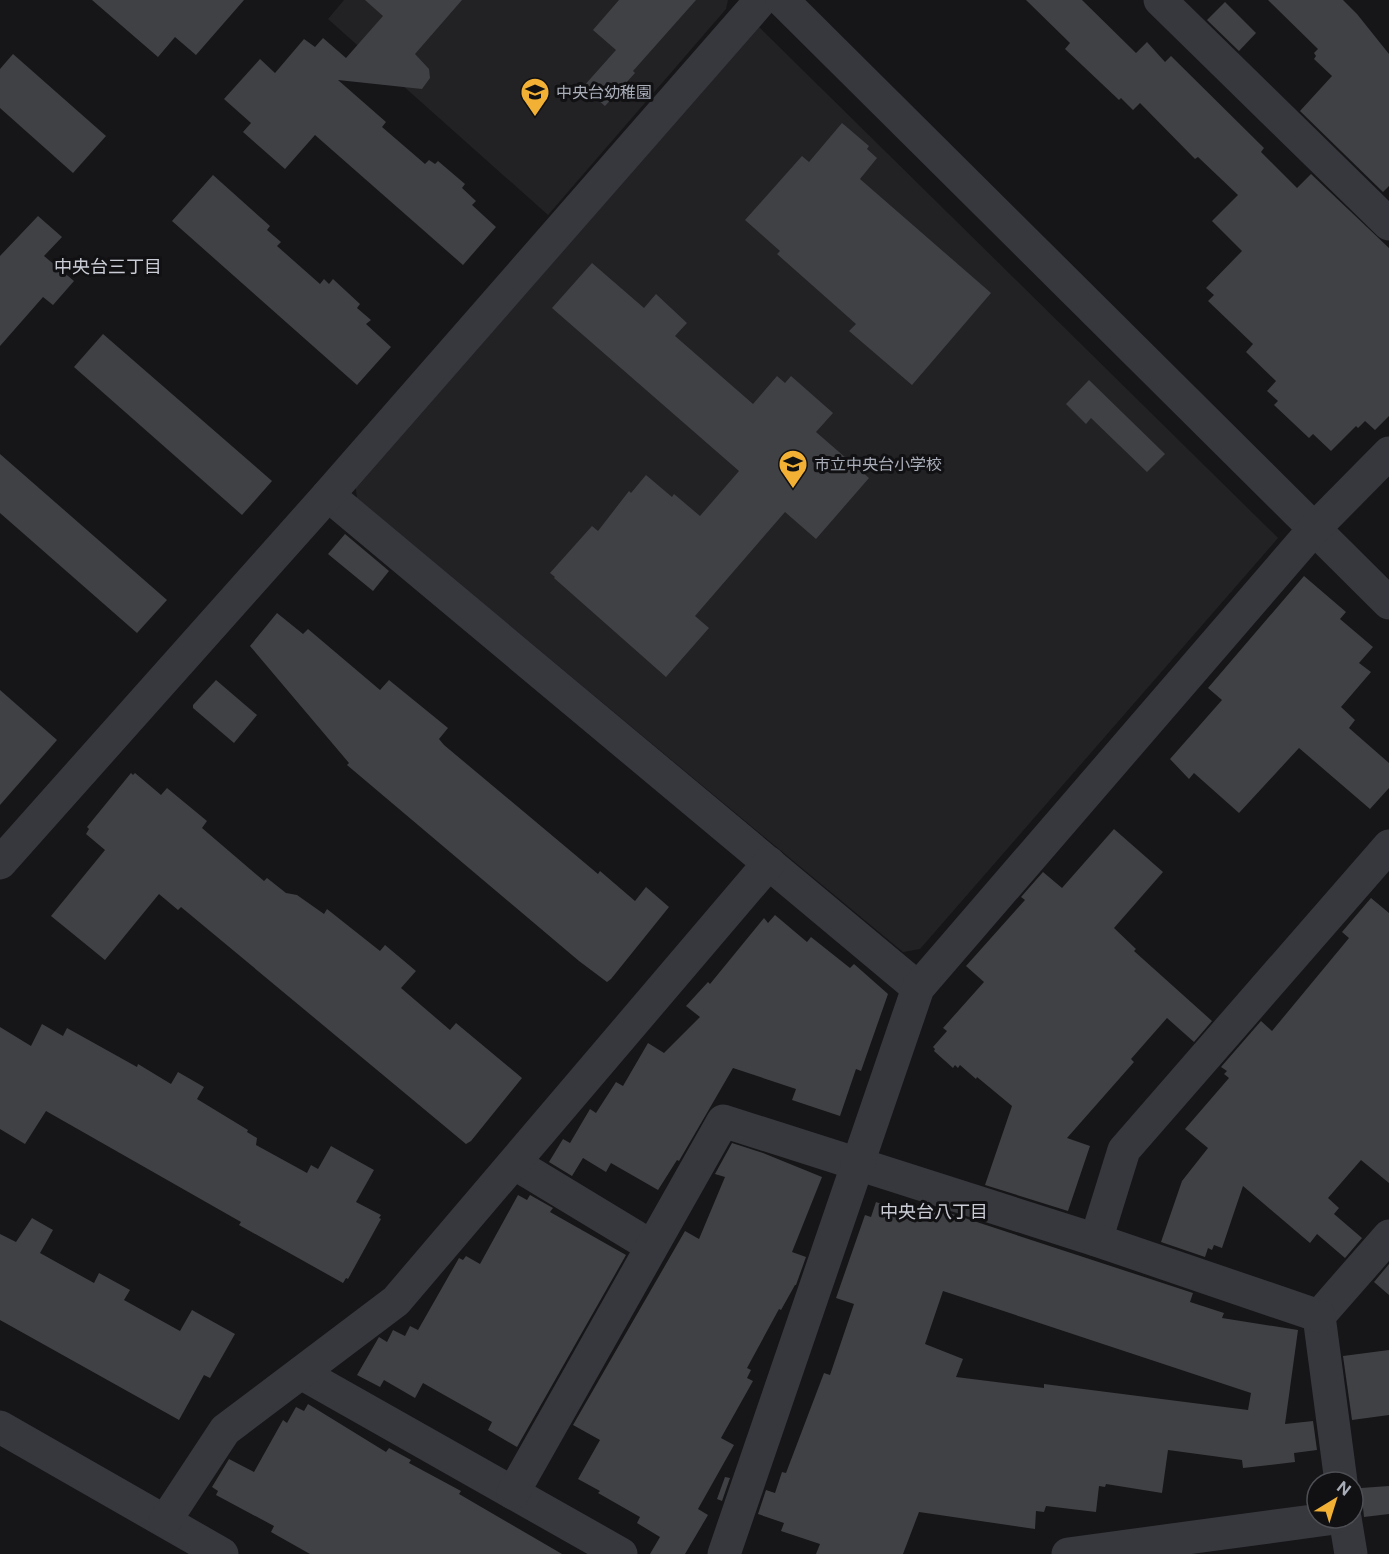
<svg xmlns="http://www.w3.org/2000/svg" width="1389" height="1554" font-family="'Public Sans','Noto Sans JP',sans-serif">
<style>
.built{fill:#222225}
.building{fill:#404145;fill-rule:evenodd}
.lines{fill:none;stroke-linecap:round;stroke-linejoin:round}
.minor{stroke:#37383d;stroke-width:33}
.tertiary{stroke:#37383d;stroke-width:33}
.labels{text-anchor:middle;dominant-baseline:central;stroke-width:6;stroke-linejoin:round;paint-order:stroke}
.poi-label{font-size:16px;fill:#a8adb8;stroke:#111113;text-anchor:start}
.neighbourhood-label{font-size:18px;fill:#c9ccd4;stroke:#111113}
</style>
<rect width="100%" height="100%" fill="#161618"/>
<g class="built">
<path d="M344,0h384l-2,9 -178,206 -220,-196z"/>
<path d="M757,25l521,513 -358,411 -17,3 -546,-453 -2,-18z"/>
</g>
<g class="building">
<path d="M92,0h152l-48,55 -21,-18 -17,20z"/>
<path d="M365,0h97l-47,54 14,15 1,9 -8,11 -84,-9 48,42 -4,5 43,37 4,-4 6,4 3,-3 27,23 -3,4 14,13 -4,4 24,22 -33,38 -148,-130 -30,34 -42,-37 8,-9 -27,-24 36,-40 15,14 29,-34 11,8 8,-9 23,20 37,-42z"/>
<path d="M619,0h77l-63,71 2,2 -30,33 -22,-19 33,-37 -23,-20z"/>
<path d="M1026,0h56l54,53 11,-11 18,20 6,-6 93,92 -3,4 36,36 14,-14 78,74v168l-14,14 -10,-9 -7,7 -2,-2 -25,25 -18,-17 -4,4 -35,-33 4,-4 -11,-10 9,-10 -30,-29 7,-8 -45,-43 6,-6 -8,-7 36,-37 -30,-30 26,-26 -40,-38 -3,2 -55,-56 -7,7 -12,-12 -2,2 -54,-51 5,-6z"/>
<path d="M1268,0h75l14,14 32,40v132l-6,6 -83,-81 32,-35 -18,-17 2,-3 -2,-3 4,-4z"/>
<path d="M1225,2l31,31 -17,18 -32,-31z"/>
<path d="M13,54l93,82 -33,37 -73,-65v-39z"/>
<path d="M842,123l27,23 -2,3 10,9 -17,21 131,114 -79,92 -63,-54 7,-7 -79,-70 3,-3 -35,-31 57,-64 7,6z"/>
<path d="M213,175l57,51 -3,4 14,12 -4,4 43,38 4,-5 5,5 4,-5 27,25 -3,4 14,12 -5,4 25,23 -34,38 -185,-164z"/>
<path d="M38,216l24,21 -18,19 30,25 -21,24 -10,-8 -43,49v-90z"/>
<path d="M592,263l52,45 12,-14 31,29 -12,13 78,68 24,-28 8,7 6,-7 42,37 -17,19 53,46 -53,61 -31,-27 -90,104 14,12 -43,49 -112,-99 1,-1 -5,-4 42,-47 6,5 31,-40 2,2 15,-18 26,22 2,-3 26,22 39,-45 -187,-163z"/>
<path d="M103,334l169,147 -30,34 -168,-148z"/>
<path d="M1089,380l76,74 -18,18 -56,-54 -5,6 -20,-20z"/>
<path d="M0,454l167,146 -30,33 -137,-120z"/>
<path d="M345,534l44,37 -16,20 -45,-37z"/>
<path d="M1304,576l42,36 -6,7 33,28 -14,16 12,9 -30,35 14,13 -6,8 40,35v25l-19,21 -71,-61 -60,65 -45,-40 -5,6 -19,-20 52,-59 -14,-12z"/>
<path d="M277,613l26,21 5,-5 72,61 9,-10 59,48 -9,11 5,6 154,129 2,-3 35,30 11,-14 23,20 -58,72 -4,3 -28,-21 -232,-196 2,-2 -99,-117z"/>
<path d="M216,680l41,35 -23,28 -41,-35v-3z"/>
<path d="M0,690l57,50 -57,65z"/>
<path d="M131,773l2,2 2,-2 26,22 6,-7 40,33 -5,7 62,53 3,-3 19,15 11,2 27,19 3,-5 53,42 5,-6 31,26 -15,17 49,42 6,-7 66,55 -51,63 -5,3 -285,-237 -3,3 -19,-16 -54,66 -54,-44 54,-66 -19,-16 3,-5 -2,-2z"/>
<path d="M1114,829l49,43 -49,56 22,21 -2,2 78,70 -18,21 -27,-24 -36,41 3,3 -67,76 23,8 -22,65 -83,-26 27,-79 -35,-29 -1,2 -16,-14 -2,3 -3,-3 -2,3 -19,-17 1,-2 -2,-2 14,-16 -4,-3 41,-46 -18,-16 59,-66 -4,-3 22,-25 19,16z"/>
<path d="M1371,898l18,15v270l-28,-23 -33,38 11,10 -5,6 28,24 -17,20 -28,-24 -7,9 -67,-57 -21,62 -8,-3 -2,5 -4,-2 -3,9 -44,-15 21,-61 26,-33 -23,-19 44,-51 -5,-4 3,-3 -6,-4 40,-46 11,10 77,-93 -7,-6z"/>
<path d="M775,915l32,27 4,-5 39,31 4,-4 34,30 -27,77 -5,-2 -16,47 -48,-16 4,-11 -63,-21 -54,93 -2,-1 -19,30 -47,-27 -5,9 -23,-14 -11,18 -23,-14 14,-23 7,4 20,-34 6,4 20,-31 7,4 25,-43 16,10 36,-36 -14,-11 22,-24 2,2 54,-66 4,5z"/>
<path d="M42,1024l21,12 4,-8 70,39 1,-3 33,20 7,-12 26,15 -7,12 51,31 -1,2 10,6 -1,7 51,28 4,-8 7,4 13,-23 43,24 -18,32 25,13 -2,3 2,1 -33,60 -2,-1 -3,5 -104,-58 2,-3 -195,-111 -21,33 -25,-15v-102l31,19z"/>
<path d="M732,1143l31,10 59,24 -30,75 14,5 -10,28h-1l-14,25 -2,-1 -32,59 4,2 -4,8 6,3 -32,57 13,7 -36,64 10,6 -23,39h-35l10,-17 -23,-14 3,-6 -42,-24 2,-2 -22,-12 22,-39 -27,-15 112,-194 14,8 26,-62 -10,-3z"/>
<path d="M518,1195l9,5 3,-5 23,13 -3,4 76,43 -109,192 -29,-17 4,-8 -69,-39 -8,15 -31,-18 -4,7 -23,-12 22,-38 8,5 6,-12 12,6 5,-10 8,4 41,-72 4,2 3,-4 14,8z"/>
<path d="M876,1202l39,14 5,-12 13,6 1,-2 259,85 -3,9 34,11 -2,5 76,12 -13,94 28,-3 4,29 -23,3 1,9 -52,6 -1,-8 -74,-10 -6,43 -56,-9 -1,3 -6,-1 -3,26 -50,-6 -2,6 -8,-1 -1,18 -116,-17 -16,42h-87l4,-10 -39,-13 3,-8 -26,-9 8,-24 9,3 7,-21 4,1 38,-100 6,2 24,-71 -18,-6 29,-83 6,2zM943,1291l308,102 -3,17 -204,-26v4l-88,-11 7,-18 -38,-15z"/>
<path d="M32,1218l21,12 -13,23 54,30 5,-10 31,17 -6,10 56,31 12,-21 43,24 -25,44 -6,-3 -25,45 -179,-100v-86l16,8z"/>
<path d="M1389,1264v31l-15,-13z"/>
<path d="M1389,1350v65l-37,5 -9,-64z"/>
<path d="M308,1404l78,48 3,-4 22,12 -2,3 52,28 -2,3 103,60h-252l-39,-22 3,-6 -58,-31 2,-4 -6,-4 17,-28 25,13 29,-52 4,3 9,-16 8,4z"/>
<path d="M725,1477l5,1 -8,23 -5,-2z"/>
<path d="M1389,1486v28l-25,3 -3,-29z"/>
</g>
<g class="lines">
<g class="minor">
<path d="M1160,0l229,224"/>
<path d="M328,495l590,493"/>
<path d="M0,863l328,-368 433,-495"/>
<path d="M514,1163l137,83"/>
<path d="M1096,1240l28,-90 265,-304"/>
<path d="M301,1373l320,181"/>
<path d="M0,1427l222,127"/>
<path d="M1341,1482l-22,-166 70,-80"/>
<path d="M513,1493l210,-372 373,119 223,76"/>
<path d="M1345,1518l6,36"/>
<path d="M165,1521l60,-91 171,-129 373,-438"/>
<path d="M1068,1554l267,-36"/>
</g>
<g class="tertiary">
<path d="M782,0l607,603"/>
<path d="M724,1554l194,-566 396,-459 75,-76"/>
</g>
</g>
<defs>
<g id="school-pin" transform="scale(1.5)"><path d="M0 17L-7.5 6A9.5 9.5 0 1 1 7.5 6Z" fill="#f2b134" stroke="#111113"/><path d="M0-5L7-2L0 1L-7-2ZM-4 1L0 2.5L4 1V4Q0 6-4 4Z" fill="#111"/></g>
</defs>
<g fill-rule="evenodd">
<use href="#school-pin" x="535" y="92"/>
<use href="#school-pin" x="793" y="464"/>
</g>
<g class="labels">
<g class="poi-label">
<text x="556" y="92">中央台幼稚園</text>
<text x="814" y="464">市立中央台小学校</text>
</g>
<g class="neighbourhood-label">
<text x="108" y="266">中央台三丁目</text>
<text x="934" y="1211">中央台八丁目</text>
</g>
</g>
<g transform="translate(1335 1500) rotate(38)"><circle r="28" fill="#111113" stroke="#4d4f55" stroke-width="1.5"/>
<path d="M0-4.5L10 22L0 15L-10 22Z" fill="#f2b134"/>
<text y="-9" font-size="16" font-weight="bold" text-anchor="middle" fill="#a8adb8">N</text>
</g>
</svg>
